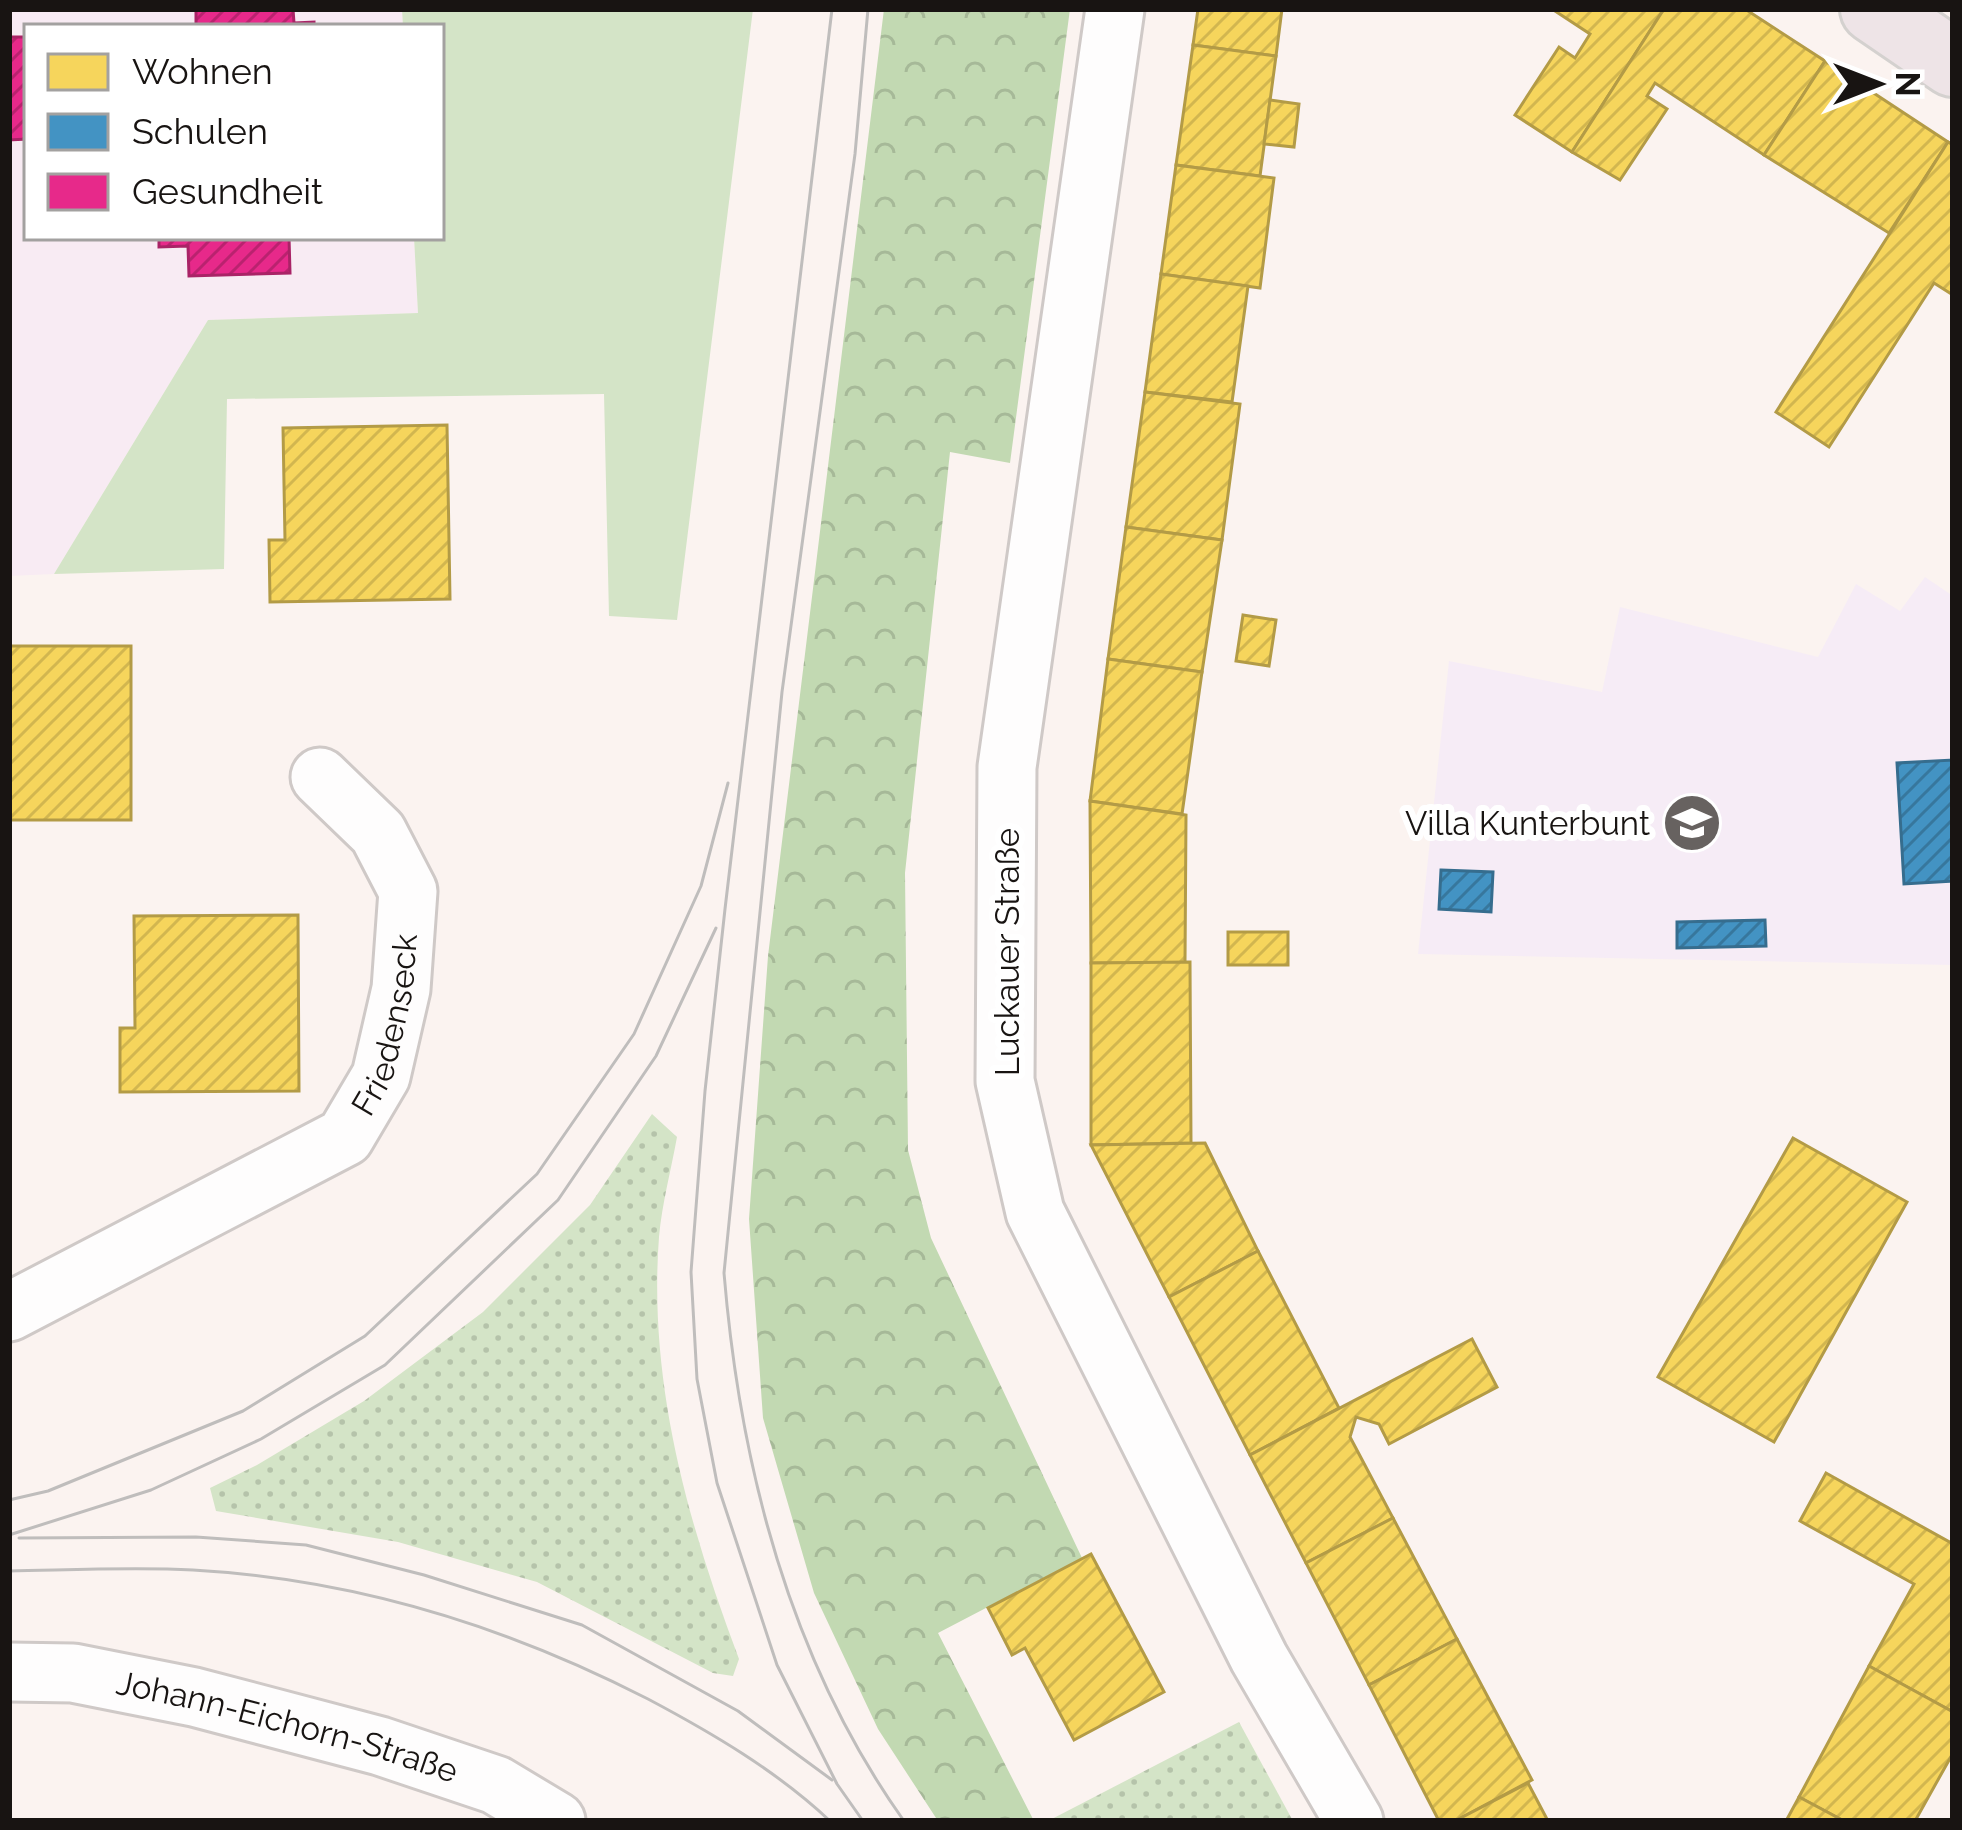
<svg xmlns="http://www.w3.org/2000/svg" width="1962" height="1830" font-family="Raleway,sans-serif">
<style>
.education{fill:#f6ecf6}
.medical{fill:#f8ebf3}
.grass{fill:url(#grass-dots)}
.forest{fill:url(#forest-crowns)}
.park{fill:#d4e4c7}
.homes{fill:url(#homes-hatch);stroke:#b39b46;stroke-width:3}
.schools{fill:url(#schools-hatch);stroke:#366d8e;stroke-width:3}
.health{fill:url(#health-hatch);stroke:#a92366;stroke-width:3}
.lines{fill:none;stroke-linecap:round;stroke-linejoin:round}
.minor-casing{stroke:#cfc9c7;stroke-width:63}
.major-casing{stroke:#d4d1cf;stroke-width:72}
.minor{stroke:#fefdfd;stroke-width:57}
.major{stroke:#eee4e7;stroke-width:66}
.tram{stroke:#bfbdbc;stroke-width:3}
.labels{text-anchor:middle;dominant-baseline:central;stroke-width:12;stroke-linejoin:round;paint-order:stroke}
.poi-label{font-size:33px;fill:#181412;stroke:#fff;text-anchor:end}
.street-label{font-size:33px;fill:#181412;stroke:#fff}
</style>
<defs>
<pattern id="grass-dots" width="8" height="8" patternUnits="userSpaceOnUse" patternTransform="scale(3)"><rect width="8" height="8" fill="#d4e4c7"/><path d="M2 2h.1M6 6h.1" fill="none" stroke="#b5c3aa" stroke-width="1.8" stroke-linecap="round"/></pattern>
<pattern id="forest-crowns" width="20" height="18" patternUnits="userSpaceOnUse" patternTransform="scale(3)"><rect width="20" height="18" fill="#c2d9b2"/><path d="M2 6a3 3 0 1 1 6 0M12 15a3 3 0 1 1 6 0" fill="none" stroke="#a6b998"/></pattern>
<pattern id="homes-hatch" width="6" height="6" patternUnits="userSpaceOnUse" patternTransform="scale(3)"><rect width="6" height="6" fill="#f6d55c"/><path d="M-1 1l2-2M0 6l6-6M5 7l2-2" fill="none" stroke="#d2b64f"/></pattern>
<pattern id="schools-hatch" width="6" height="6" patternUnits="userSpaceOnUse" patternTransform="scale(3)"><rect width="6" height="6" fill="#4393c3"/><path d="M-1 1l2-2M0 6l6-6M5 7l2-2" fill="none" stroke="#37779d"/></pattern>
<pattern id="health-hatch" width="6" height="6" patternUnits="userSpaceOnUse" patternTransform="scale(3)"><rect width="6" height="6" fill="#e7298a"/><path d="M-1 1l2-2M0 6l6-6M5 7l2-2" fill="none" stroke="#ba226f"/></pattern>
</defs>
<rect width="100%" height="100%" fill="#fbf3f0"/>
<path class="education" d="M1925,577l28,19v369l-535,-11 31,-293 153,31 18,-85 198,50 38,-73 44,27z"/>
<path class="medical" d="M9,9h393l1,18h-376v210h387l4,76 -210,7 -154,254 -45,2z"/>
<g class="grass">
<path d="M652,1114l25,23c-6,33 -15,67 -18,100 -11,146 29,287 80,422l-6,17 -20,-3 -176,-91 -139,-40 -182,-31 -6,-23 47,-23 107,-64 119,-89 107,-107z"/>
<path d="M1239,1722l54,99h-245z"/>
</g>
<path class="forest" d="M884,9h186l-60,454 -60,-11 -45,421 3,277 23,88 151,320 -144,75 96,188h-96l-60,-92 -64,-136 -51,-175 -14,-199 19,-263z"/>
<path class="park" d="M402,9h351l-76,611 -68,-4 -5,-222 -377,5 -3,170 -170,5 154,-254 210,-7 -4,-76h27v-210h-38z"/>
<g class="homes">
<path d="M1198,9h84l-6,47 -83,-11z"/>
<path d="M1552,9h112l-92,143 -57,-37 44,-68 16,11 15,-24z"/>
<path d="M1664,9h81l80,52 -61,94 -109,-72 -8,13 20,13 -47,71 -48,-28z"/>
<path d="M1193,45l83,11 -16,120 -84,-11z"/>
<path d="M1825,61l123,81 -59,91 -125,-78z"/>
<path d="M1270,100l29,4 -5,43 -30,-3z"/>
<path d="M1948,142l5,3v150l-19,-12 -105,164 -53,-35z"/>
<path d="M1176,165l98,13 -14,110 -99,-14z"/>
<path d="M1161,274l87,12 -16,116 -87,-10z"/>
<path d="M1145,392l95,12 -18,136 -96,-13z"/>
<path d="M447,425l3,174 -180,3 -1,-62h16l-2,-112z"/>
<path d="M1126,527l96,13 -20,132 -94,-13z"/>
<path d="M1243,615l33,5 -7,46 -33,-5z"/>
<rect x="9" y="646" width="122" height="174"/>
<path d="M1108,659l94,13 -20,142 -92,-13z"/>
<path d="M1090,801l96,14 -1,148h-94z"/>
<path d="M298,915l1,176 -179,1v-64h15l-1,-112z"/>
<rect x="1228" y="932" width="60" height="33"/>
<path d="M1190,962l1,181 -100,2v-182z"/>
<path d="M1793,1138l114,64 -133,240 -116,-65z"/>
<path d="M1205,1143l53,108 -89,46 -78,-152z"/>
<path d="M1258,1251l81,157 -89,47 -81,-158z"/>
<path d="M1472,1339l25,48 -108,57 -10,-20 -23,-7 -6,20 43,81 -87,45 -56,-108z"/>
<path d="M1826,1473l127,71v168l-84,-46 45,-82 -114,-63z"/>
<path d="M1393,1518l64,121 -88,46 -63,-122z"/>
<path d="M1091,1554l73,138 -90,48 -49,-92 -13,7 -24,-47z"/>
<path d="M1457,1639l75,141 -77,41h-16l-70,-136z"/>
<path d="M1869,1666l84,46v41l-38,68h-71l-45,-24z"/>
<path d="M1528,1783l20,38h-93z"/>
<path d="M1799,1797l45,24h-58z"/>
</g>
<g class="schools">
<path d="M1953,760v121l-49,3 -7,-121z"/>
<path d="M1441,870l52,2 -2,40 -52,-3z"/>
<path d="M1765,920l1,26 -89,2v-26z"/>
</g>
<g class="health">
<path d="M196,9h97l1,14 20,-1v5h-118z"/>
<path d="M9,37h18v102l-18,1z"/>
<path d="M159,237h130l1,36 -101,3 -1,-30 -29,1z"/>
</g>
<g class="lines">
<g class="minor-casing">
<g id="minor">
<path d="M1115,9l-108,758 -2,314 30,131 224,446 95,163"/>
<path id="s1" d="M9,1312l336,-175 36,-61 20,-87 7,-98 -30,-58 -58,-56"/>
<path id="s2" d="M9,1672l64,1 121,24 186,49 116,39 60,36"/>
</g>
</g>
<g class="major-casing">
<path id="major" d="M1874,9l79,54"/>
</g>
<use href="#minor" class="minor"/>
<use href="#major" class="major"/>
<g class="tram">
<path d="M832,9l-107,900 -20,182 -14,181 6,107 20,104 60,182 60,119 26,37"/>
<path d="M868,9l-13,145 -73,538 -58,581c16,193 66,388 180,548"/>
<path d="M9,1500l39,-9 195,-80 122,-75 172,-162 97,-140 67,-148 27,-103"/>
<path d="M9,1535l142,-45 110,-51 124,-74 173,-165 98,-144 60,-128"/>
<path d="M19,1538l177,-1 110,8 118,30 158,50 156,86 94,69"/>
<path d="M9,1571c61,-1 123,-4 184,-1 160,9 313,56 455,129 64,34 129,72 182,122"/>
</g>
</g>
<defs>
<g id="school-disc" transform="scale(3)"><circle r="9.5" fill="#676260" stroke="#fff"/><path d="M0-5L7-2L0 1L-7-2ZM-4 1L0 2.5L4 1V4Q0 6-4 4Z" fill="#fff"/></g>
</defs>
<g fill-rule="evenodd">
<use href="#school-disc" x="1692" y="823"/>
</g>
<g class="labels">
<g class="poi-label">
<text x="1650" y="823">Villa Kunterbunt</text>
</g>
<g class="street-label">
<text transform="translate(1007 952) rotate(-90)">Luckauer Straße</text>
<text stroke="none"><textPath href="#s1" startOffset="501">Friedenseck</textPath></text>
<text stroke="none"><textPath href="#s2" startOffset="285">Johann-Eichorn-Straße</textPath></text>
</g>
</g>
<rect width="1962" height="1830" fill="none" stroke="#181412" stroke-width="24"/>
<rect x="24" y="24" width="420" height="216" fill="#ffffff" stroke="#a3a1a0" stroke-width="3"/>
<rect x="48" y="54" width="60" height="36" fill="#f6d55c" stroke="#a3a1a0" stroke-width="3"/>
<text x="132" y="84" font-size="36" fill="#181412">Wohnen</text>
<rect x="48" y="114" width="60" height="36" fill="#4393c3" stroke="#a3a1a0" stroke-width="3"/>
<text x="132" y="144" font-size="36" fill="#181412">Schulen</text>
<rect x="48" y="174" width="60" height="36" fill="#e7298a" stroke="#a3a1a0" stroke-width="3"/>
<text x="132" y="204" font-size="36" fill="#181412">Gesundheit</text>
<g transform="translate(1878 84) rotate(90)" stroke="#ffffff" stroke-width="9" paint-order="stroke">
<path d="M0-9L21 45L0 30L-21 45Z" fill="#181412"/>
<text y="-18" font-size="33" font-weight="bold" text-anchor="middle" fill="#181412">N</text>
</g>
</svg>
